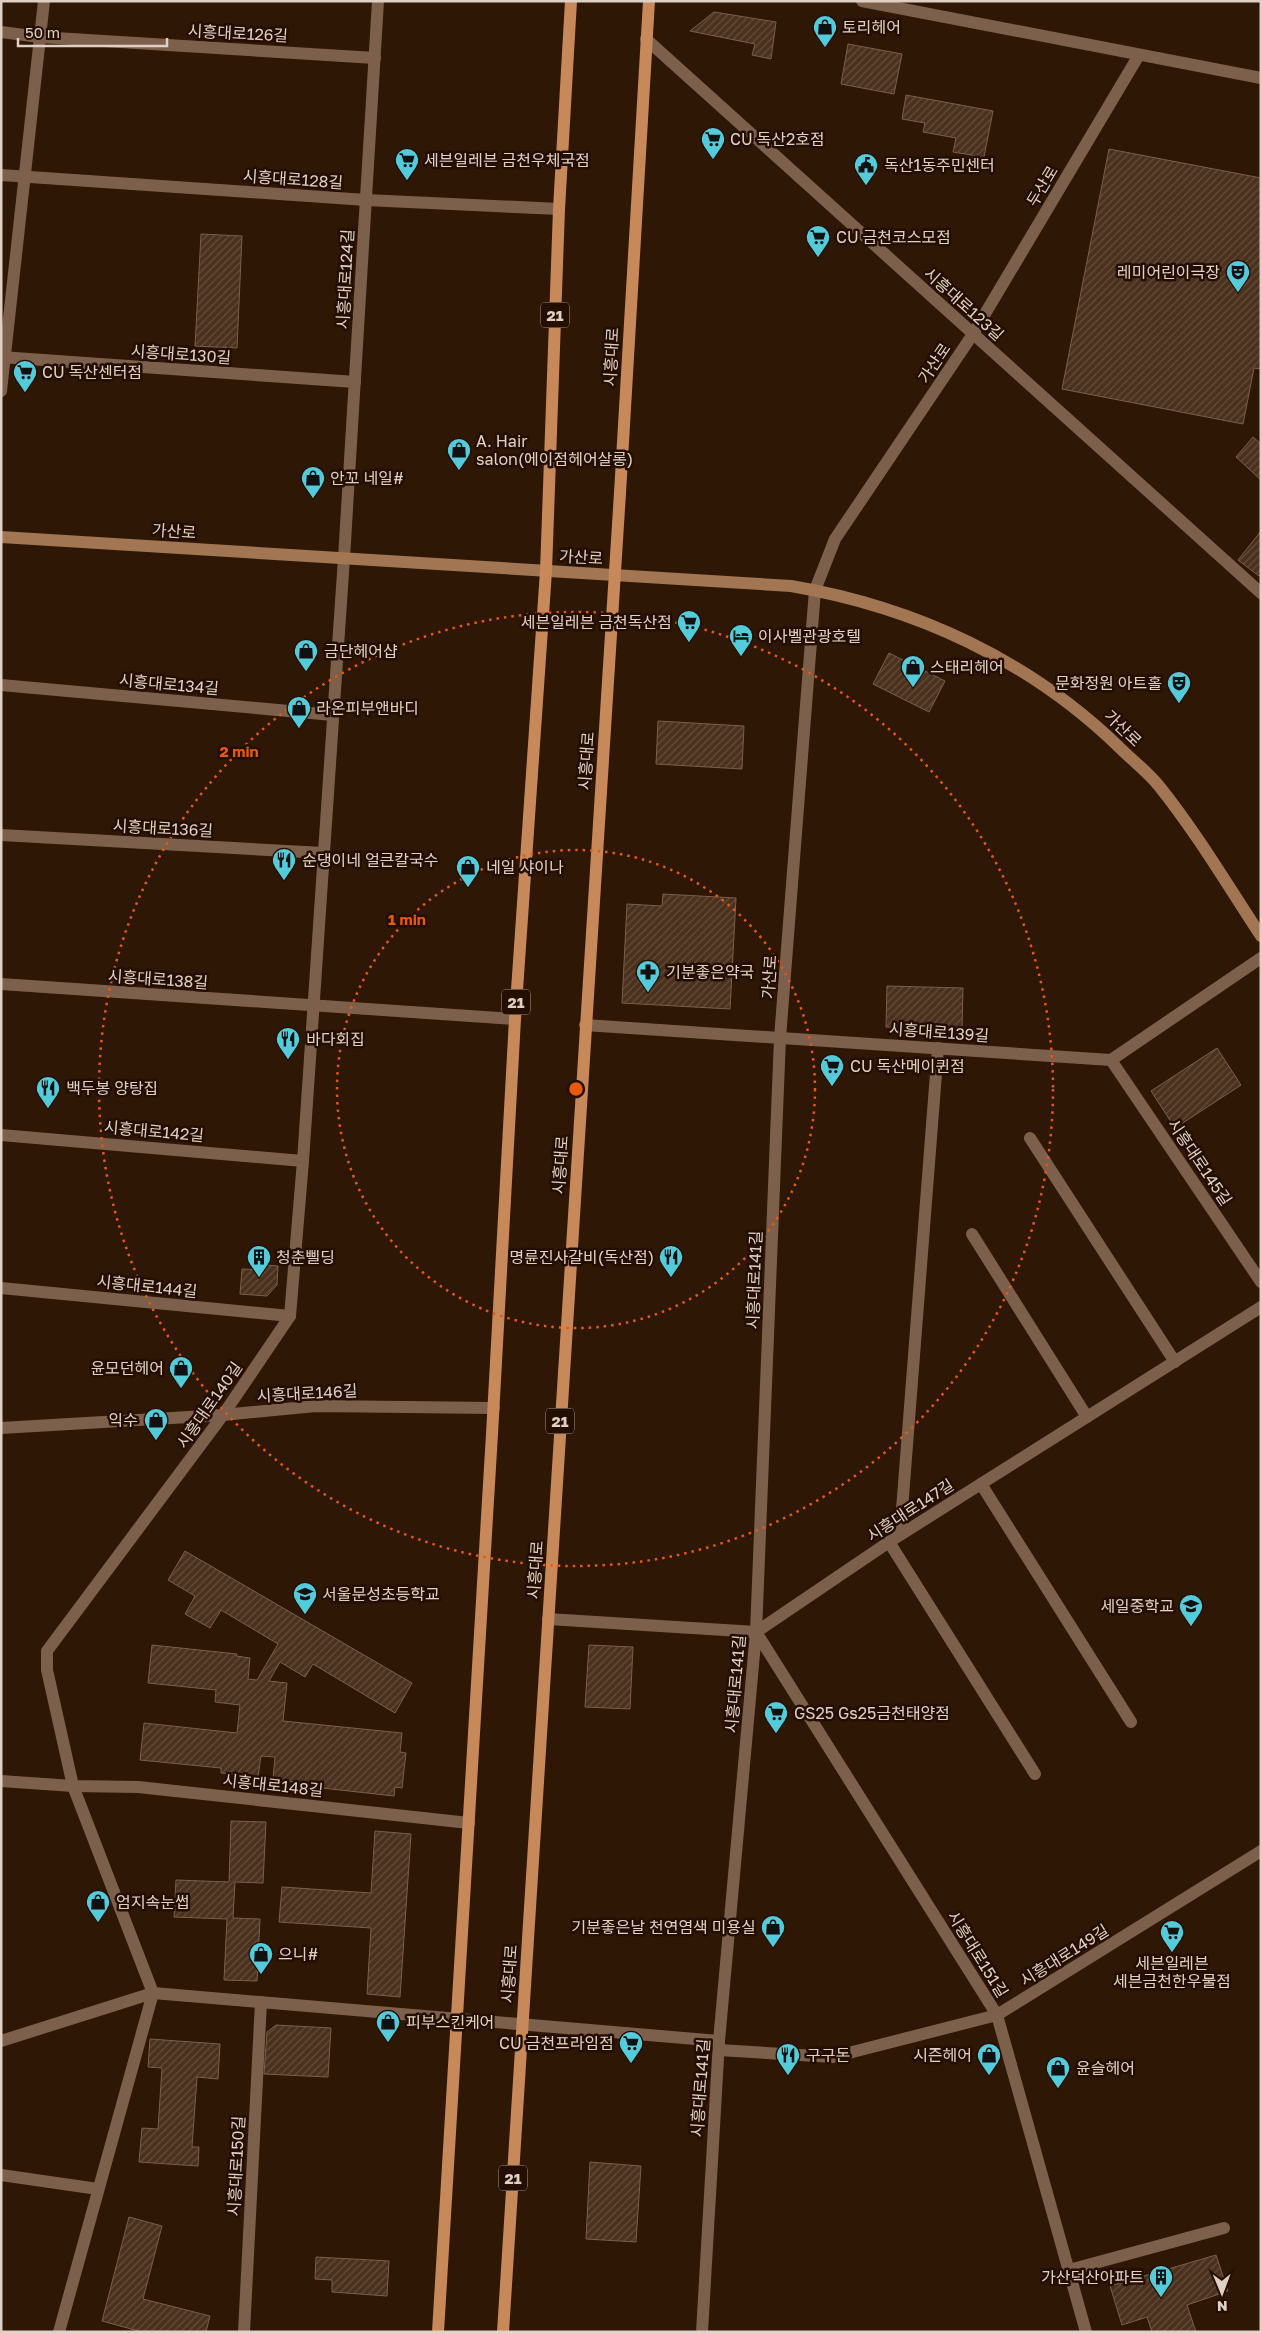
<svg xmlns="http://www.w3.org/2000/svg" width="1262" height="2333" font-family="'Golos Text','Noto Sans KR',sans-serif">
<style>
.building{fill:url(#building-hatch);stroke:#7b5f4a}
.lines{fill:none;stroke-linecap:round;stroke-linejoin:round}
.minor{stroke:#7d604c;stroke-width:12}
.tertiary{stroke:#7d604c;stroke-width:12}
.secondary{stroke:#a27553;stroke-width:12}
.primary{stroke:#c8895a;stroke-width:12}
.ring{fill:none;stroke:#e8590c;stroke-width:2.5;stroke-dasharray:2.5 5}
.labels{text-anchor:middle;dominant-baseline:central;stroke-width:5;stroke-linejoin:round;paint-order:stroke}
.shield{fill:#240e00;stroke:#a89689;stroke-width:1}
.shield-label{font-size:15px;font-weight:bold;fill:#e0d0c4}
.poi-label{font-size:16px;fill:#e0d0c4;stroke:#240e00;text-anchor:start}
.street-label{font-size:16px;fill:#e0d0c4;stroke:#240e00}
.centre{fill:#e8590c;stroke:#240e00;stroke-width:2.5}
.ring-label{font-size:15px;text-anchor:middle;font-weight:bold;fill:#e8590c;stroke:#240e00;stroke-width:5;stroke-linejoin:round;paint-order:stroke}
</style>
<defs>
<pattern id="building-hatch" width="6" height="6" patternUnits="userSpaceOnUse" patternTransform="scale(1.25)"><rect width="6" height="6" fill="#4a301d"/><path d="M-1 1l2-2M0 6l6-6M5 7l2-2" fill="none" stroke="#644d3c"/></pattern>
</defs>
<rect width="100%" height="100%" fill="#2e1704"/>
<g class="building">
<path d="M714,12l62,10 -5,37 -19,-4 3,-11 -65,-13z"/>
<path d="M848,44l54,10 -8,40 -53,-10z"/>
<path d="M906,95l87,16 -9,46 -31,-5 3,-14 -33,-6 2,-9 -23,-4z"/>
<path d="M1109,149l152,29v191l-7,-1 -11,56 -181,-35z"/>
<path d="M201,234l41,2 -5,112 -42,-2z"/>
<path d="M1253,437l8,7v36l-25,-23z"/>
<path d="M1261,531v43l-2,2 -21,-16z"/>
<path d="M889,653l56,28 -16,31 -56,-28z"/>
<path d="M658,721l86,5 -2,43 -86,-5z"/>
<path d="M663,894l73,4 -6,111 -108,-6 5,-99 35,2z"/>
<path d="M887,986l76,2 -1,41 -76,-2z"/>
<path d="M1217,1048l24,37 -66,43 -24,-37z"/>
<path d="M265,1265l13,1 -1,19 -10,11 -27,-2 2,-25 23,1z"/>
<path d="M185,1551l227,132 -17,30 -82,-49 -8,13 -25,-15 -11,19 18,2 -4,38 119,12 -2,19 6,1 -4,35 -7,-1 -1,9 -99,-11v-3l-22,-3 2,-22 -14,-1 -3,21 -37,-4v-5l-81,-8 4,-37 93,10 3,-28 -25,-3 1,-12 -68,-7 4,-38 85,9 -1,2 14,2 -2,21 9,1 21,-36 -57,-34 -11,18 -25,-14 10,-18 -27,-16z"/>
<path d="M589,1645l44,2 -3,62 -45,-2z"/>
<path d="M231,1821l35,1 -3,61 -28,-1 -2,36 27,1 -3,62 -33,-1 3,-61 -53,-2 2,-37 53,2z"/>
<path d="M375,1831l36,3 -11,163 -33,-3 4,-66 -92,-6 3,-35 89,6z"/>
<path d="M276,2025l55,3 -3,49 -64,-3 3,-42z"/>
<path d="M150,2039l70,5 -2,35 -21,-2 -5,70h7l-1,19 -59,-4 3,-34 16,1 4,-61 -14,-1z"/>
<path d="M590,2162l51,4 -5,76 -50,-3z"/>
<path d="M129,2217l33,9 -19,73 67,17 -4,16h-64l-40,-11z"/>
<path d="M1216,2255l12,36 -41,14 9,27h-44l-5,-15 -25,8 -12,-39z"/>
<path d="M316,2257l73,4 -2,35 -55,-4v-12l-17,-1z"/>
</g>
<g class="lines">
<g class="minor">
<path d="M1,32l39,5 335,21"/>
<path d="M646,39l615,554"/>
<path d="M1,175l365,25 193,9"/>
<path d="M1,357l354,25"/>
<path d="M1,391l43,-390"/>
<path d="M1,685l332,30"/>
<path d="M1,835l322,18"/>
<path d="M1,984l514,35"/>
<path d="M585,1025l526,35 150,-102"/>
<path d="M1111,1060l150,222"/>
<path d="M1,1135l302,26"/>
<path d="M1030,1138l145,224"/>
<path d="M972,1234l115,183"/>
<path d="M1,1288l289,28"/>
<path d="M1,1428l222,-13 93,-9 178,2"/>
<path d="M981,1484l150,238"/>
<path d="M900,1535l38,-487"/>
<path d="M889,1542l146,232"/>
<path d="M548,1619l208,13 133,-90 372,-235"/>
<path d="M756,1632l241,383 89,317"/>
<path d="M1,1781l72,5 65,1 331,36"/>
<path d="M1,2041l152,-48 566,48"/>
<path d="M719,2050l114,7 164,-42 264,-164"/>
<path d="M1,2175l97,14"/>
<path d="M1069,2270l155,-42"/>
<path d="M59,2332l94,-339 -80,-207 -26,-116v-19l176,-236 67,-99 13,-155 41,-603 34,-557"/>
<path d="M244,2332l17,-330"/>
<path d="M702,2332l17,-291 37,-409 24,-594 35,-448 20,-51 138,-205 166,-279"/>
</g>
<path class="tertiary" d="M862,1l399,77"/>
<path class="secondary" d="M1,537l790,49c124,21 239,74 330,163 12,12 27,23 38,37 37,46 69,100 102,150"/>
<g class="primary">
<path d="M438,2332l54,-898 23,-415 31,-448 13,-362 12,-208"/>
<path d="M503,2332l117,-1839 29,-492"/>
</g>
</g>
<g class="ring">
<circle cx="576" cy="1089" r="239"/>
<circle cx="576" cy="1089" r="477"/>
</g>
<defs>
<g id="shop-pin" transform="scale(1.25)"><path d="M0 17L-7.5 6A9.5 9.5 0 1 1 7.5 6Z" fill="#53cbdb" stroke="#240e00"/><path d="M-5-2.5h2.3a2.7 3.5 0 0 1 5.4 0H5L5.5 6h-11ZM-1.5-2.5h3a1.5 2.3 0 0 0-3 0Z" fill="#111"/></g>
<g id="supermarket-pin" transform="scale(1.25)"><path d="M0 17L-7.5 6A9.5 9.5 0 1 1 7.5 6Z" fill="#53cbdb" stroke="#240e00"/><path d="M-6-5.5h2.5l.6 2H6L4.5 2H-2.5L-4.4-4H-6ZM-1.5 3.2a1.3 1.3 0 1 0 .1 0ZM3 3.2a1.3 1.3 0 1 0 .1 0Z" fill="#111"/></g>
<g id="civic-pin" transform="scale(1.25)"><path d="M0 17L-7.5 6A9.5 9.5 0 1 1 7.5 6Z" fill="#53cbdb" stroke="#240e00"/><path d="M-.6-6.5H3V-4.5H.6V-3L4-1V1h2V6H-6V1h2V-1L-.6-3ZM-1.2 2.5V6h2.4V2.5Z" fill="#111"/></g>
<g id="theatre-pin" transform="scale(1.25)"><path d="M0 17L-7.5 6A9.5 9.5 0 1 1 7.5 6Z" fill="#53cbdb" stroke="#240e00"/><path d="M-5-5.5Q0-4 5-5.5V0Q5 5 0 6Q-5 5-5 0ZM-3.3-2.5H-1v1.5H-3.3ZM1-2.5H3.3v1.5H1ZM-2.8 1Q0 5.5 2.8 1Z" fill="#111"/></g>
<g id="hotel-pin" transform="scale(1.25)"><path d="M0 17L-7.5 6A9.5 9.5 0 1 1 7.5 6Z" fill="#53cbdb" stroke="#240e00"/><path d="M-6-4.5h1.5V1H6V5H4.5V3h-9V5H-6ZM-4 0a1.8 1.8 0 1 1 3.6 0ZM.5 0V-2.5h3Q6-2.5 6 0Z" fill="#111"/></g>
<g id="restaurant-pin" transform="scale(1.25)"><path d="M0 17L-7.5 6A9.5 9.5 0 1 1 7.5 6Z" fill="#53cbdb" stroke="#240e00"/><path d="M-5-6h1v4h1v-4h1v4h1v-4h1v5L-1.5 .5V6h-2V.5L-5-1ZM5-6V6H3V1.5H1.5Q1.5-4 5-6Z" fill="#111"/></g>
<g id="pharmacy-pin" transform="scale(1.25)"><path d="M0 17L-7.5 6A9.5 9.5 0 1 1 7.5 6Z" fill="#53cbdb" stroke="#240e00"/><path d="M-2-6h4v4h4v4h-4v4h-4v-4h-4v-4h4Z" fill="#111"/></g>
<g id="building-pin" transform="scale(1.25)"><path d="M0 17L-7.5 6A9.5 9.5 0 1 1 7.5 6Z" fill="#53cbdb" stroke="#240e00"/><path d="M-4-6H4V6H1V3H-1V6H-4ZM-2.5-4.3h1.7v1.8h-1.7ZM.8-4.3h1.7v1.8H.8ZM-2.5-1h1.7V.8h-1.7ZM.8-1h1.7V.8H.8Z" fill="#111"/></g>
<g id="school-pin" transform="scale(1.25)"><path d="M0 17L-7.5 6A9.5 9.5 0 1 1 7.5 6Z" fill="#53cbdb" stroke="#240e00"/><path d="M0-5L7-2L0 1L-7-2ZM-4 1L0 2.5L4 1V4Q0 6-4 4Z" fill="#111"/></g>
</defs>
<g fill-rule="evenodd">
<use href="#shop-pin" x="825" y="27"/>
<use href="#supermarket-pin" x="713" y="139"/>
<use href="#supermarket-pin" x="407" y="160"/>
<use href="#civic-pin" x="866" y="165"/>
<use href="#supermarket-pin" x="818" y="237"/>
<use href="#theatre-pin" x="1238" y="272"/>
<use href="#supermarket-pin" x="25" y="372"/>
<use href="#shop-pin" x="459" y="450"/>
<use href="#shop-pin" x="313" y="478"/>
<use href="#supermarket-pin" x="689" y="622"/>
<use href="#hotel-pin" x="741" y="636"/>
<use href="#shop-pin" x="306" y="651"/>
<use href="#shop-pin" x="913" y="667"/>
<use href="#theatre-pin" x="1179" y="683"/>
<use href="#shop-pin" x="299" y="708"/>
<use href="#restaurant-pin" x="284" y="860"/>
<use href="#shop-pin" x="468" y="867"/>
<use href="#pharmacy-pin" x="648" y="972"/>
<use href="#restaurant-pin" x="288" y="1039"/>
<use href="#supermarket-pin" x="832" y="1066"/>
<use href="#restaurant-pin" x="48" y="1088"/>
<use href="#building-pin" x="259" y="1257"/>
<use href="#restaurant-pin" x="671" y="1257"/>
<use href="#shop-pin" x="181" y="1368"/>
<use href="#shop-pin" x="156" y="1420"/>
<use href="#school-pin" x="305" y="1594"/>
<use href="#school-pin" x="1191" y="1606"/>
<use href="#supermarket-pin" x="776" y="1713"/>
<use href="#shop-pin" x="98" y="1902"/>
<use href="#shop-pin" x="773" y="1927"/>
<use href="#supermarket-pin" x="1172" y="1932"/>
<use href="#shop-pin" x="261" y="1954"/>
<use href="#shop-pin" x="388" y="2022"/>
<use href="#supermarket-pin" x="631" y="2043"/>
<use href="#restaurant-pin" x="788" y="2055"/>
<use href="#shop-pin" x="989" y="2055"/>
<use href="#shop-pin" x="1058" y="2068"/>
<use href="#building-pin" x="1161" y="2277"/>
</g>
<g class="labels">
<g class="shield">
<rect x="541" y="302.5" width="28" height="25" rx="4"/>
<rect x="502" y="989.5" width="28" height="25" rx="4"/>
<rect x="546" y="1408.5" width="28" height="25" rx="4"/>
<rect x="499" y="2165.5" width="28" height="25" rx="4"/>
</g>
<g class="shield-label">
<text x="555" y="315">21</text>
<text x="516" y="1002">21</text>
<text x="560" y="1421">21</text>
<text x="513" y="2178">21</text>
</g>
<g class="poi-label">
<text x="842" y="27">토리헤어</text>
<text x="730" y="139">CU 독산2호점</text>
<text x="424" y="160">세븐일레븐 금천우체국점</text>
<text x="884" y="165">독산1동주민센터</text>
<text x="836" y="237">CU 금천코스모점</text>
<text x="1220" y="272" text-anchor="end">레미어린이극장</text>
<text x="42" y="372">CU 독산센터점</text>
<text x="476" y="441">A. Hair<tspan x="476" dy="18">salon(에이점헤어살롱)</tspan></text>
<text x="330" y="478">안꼬 네일#</text>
<text x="672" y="622" text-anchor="end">세븐일레븐 금천독산점</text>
<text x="758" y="636">이사벨관광호텔</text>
<text x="324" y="651">금단헤어샵</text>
<text x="930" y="667">스태리헤어</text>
<text x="1162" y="683" text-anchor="end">문화정원 아트홀</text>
<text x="316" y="708">라온피부앤바디</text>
<text x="302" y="860">순댕이네 얼큰칼국수</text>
<text x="486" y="867">네일 샤이나</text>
<text x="666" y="972">기분좋은약국</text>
<text x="306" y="1039">바다회집</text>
<text x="850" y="1066">CU 독산메이퀸점</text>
<text x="66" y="1088">백두봉 양탕집</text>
<text x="276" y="1257">청춘삘딩</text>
<text x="654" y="1257" text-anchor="end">명륜진사갈비(독산점)</text>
<text x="164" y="1368" text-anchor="end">윤모던헤어</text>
<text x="138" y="1420" text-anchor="end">익수</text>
<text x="322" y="1594">서울문성초등학교</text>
<text x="1174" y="1606" text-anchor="end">세일중학교</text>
<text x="794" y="1713">GS25 Gs25금천태양점</text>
<text x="116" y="1902">엄지속눈썹</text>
<text x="756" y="1927" text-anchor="end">기분좋은날 천연염색 미용실</text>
<text x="278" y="1954">으니#</text>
<text x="1172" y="1963" text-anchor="middle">세븐일레븐<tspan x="1172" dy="18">세븐금천한우물점</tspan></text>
<text x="406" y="2022">피부스킨케어</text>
<text x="614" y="2043" text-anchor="end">CU 금천프라임점</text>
<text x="806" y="2055">구구돈</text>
<text x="972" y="2055" text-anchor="end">시즌헤어</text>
<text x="1076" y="2068">윤슬헤어</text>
<text x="1144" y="2277" text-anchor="end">가산덕산아파트</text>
</g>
<g class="street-label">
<text transform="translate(238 33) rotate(3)">시흥대로126길</text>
<text transform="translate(293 179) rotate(4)">시흥대로128길</text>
<text transform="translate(1042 186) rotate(-59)">두산로</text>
<text transform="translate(345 279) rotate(-87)">시흥대로124길</text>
<text transform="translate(964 304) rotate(42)">시흥대로123길</text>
<text transform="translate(181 354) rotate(4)">시흥대로130길</text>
<text transform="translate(611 357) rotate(-87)">시흥대로</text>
<text transform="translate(934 363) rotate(-56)">가산로</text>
<text transform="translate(174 531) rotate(4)">가산로</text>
<text transform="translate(581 557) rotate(3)">가산로</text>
<text transform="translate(169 684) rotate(5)">시흥대로134길</text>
<text transform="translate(1123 728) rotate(44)">가산로</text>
<text transform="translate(586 761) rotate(-86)">시흥대로</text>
<text transform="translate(163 828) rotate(3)">시흥대로136길</text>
<text transform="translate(769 977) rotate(-86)">가산로</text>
<text transform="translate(158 979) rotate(4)">시흥대로138길</text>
<text transform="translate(939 1032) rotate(4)">시흥대로139길</text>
<text transform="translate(154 1131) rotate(5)">시흥대로142길</text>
<text transform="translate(1200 1162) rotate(56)">시흥대로145길</text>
<text transform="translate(560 1165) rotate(-86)">시흥대로</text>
<text transform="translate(754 1280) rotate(-88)">시흥대로141길</text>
<text transform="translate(147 1286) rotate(6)">시흥대로144길</text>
<text transform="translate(307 1393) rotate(-3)">시흥대로146길</text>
<text transform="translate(209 1405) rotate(-55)">시흥대로140길</text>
<text transform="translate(910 1510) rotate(-33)">시흥대로147길</text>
<text transform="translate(535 1570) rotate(-86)">시흥대로</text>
<text transform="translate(735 1684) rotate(-85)">시흥대로141길</text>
<text transform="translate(273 1785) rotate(6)">시흥대로148길</text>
<text transform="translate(978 1954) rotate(58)">시흥대로151길</text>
<text transform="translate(1064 1955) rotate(-32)">시흥대로149길</text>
<text transform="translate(509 1974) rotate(-86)">시흥대로</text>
<text transform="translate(700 2088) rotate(-86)">시흥대로141길</text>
<text transform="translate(236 2166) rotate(-87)">시흥대로150길</text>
</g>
</g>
<circle cx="576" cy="1089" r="8" class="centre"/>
<g class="ring-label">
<text x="239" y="757">2 min</text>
<text x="407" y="925">1 min</text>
</g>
<rect width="1262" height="2333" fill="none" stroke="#e0d0c4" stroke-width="5"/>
<g transform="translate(1222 2293) rotate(179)" stroke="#240e00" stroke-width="4" paint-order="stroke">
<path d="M0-4L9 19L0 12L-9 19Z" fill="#e0d0c4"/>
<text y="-8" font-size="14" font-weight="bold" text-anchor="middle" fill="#e0d0c4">N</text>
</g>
<path d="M18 38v8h149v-8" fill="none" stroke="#e0d0c4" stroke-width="2.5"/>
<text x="25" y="38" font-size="15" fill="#e0d0c4" stroke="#240e00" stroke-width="4" paint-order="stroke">50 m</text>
</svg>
